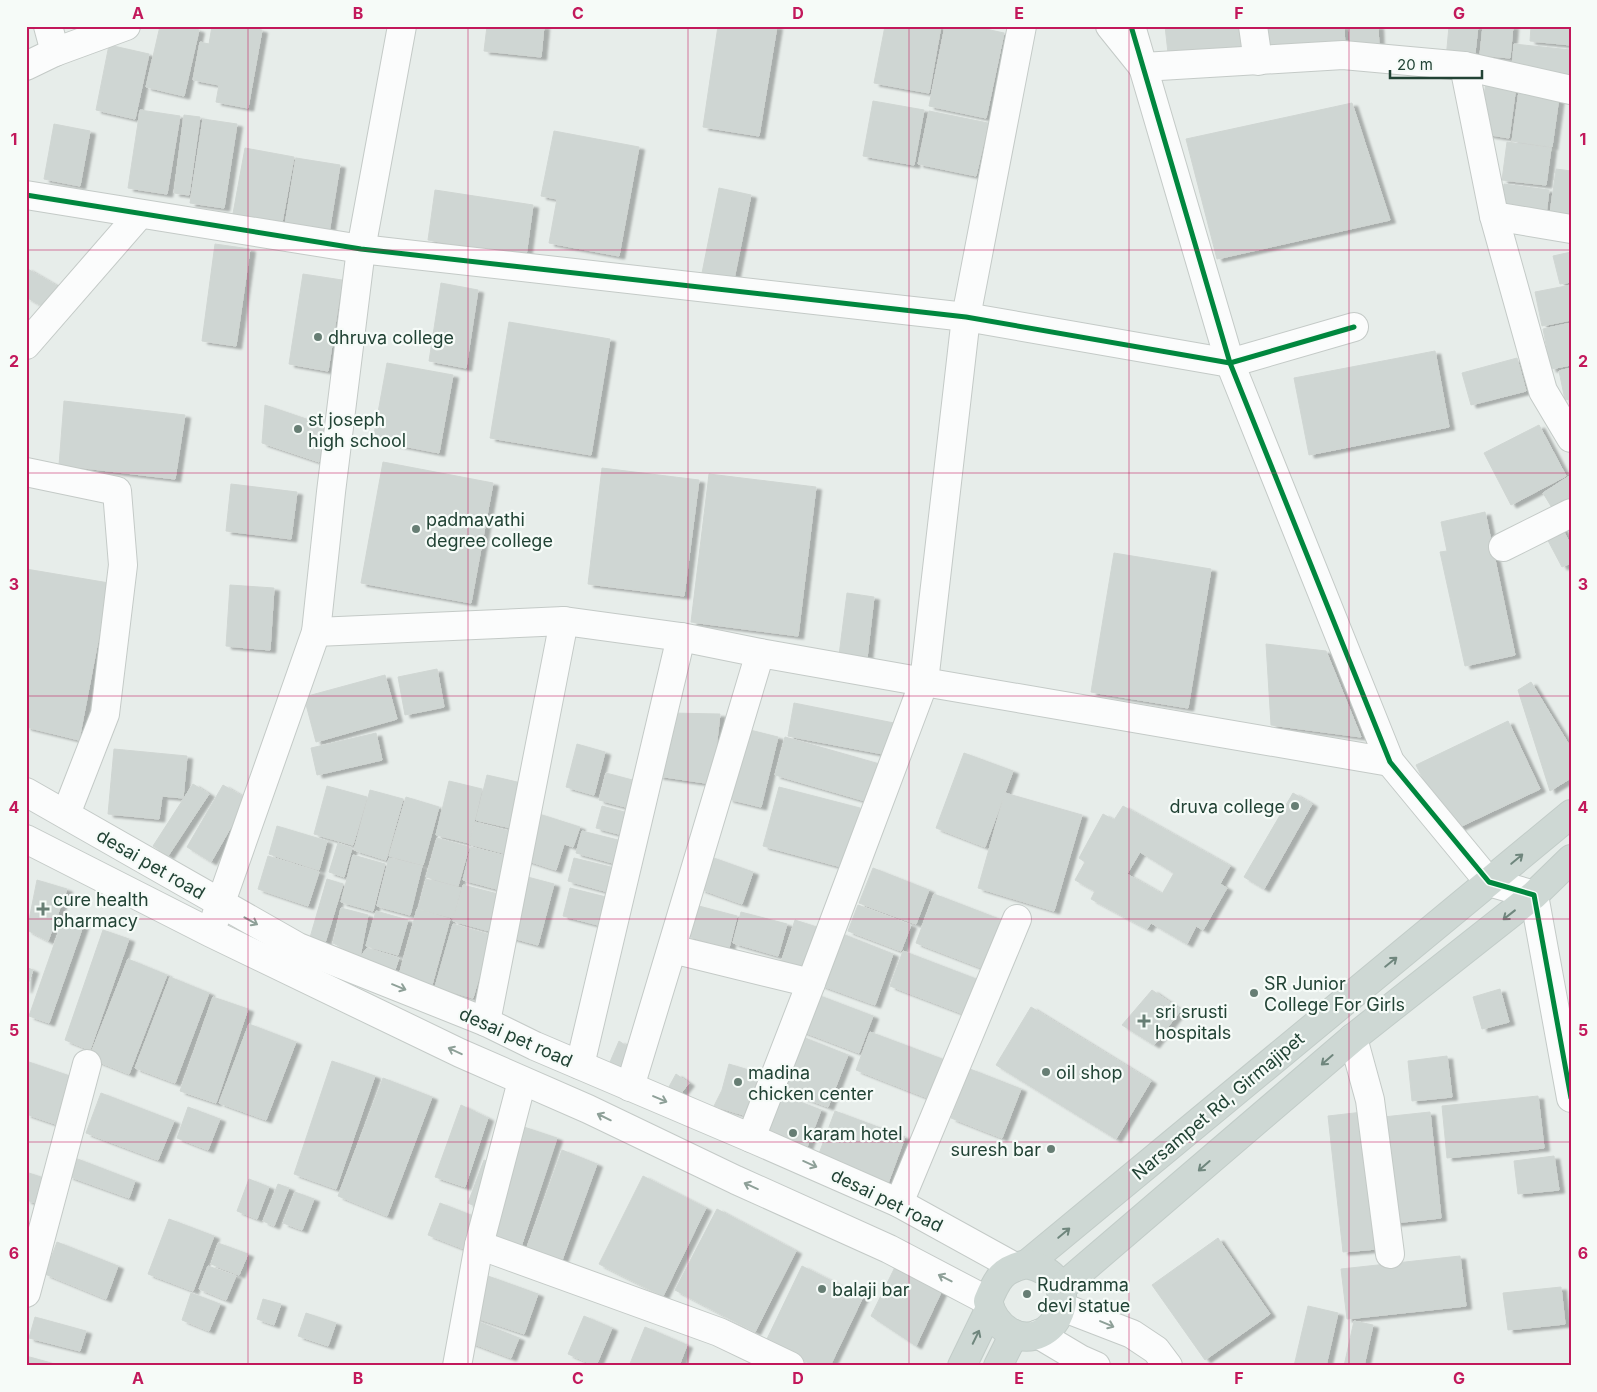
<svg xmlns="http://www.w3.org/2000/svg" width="1597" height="1392" font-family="Inter,sans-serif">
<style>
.building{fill:#cfd6d3;stroke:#d0d6d3;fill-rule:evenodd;filter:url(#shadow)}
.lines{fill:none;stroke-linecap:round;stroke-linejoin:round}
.minor-casing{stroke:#c4cac7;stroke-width:30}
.major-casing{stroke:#c2ccc8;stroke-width:30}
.minor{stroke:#fbfcfc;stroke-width:28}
.major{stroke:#ced8d4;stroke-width:28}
.cycleway-casing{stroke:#f6fbf8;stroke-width:8}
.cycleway{stroke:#00873e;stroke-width:5}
.oneway{stroke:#6f867d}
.oneway2{stroke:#8ea098}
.grid{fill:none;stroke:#c2185b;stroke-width:1;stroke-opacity:0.55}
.poi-dot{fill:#677e74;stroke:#f6fbf8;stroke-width:2}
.labels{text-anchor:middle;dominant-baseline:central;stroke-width:4.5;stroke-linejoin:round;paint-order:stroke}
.poi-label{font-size:18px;fill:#224335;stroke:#f6fbf8;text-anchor:start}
.street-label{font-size:18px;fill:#224335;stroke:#f6fbf8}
.neatline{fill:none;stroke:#c2185b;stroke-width:2}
.grid-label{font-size:16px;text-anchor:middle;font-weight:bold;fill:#c2185b}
</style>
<defs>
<filter id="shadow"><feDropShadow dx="5.5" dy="3" stdDeviation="1" flood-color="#0004"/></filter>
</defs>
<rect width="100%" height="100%" fill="#e7edea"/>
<g class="building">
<path d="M160,26h25l14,4 -15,66 -38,-9z"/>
<path d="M212,26h32l18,4 -14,78 -32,-6 3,-17 -26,-5 7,-38 9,2z"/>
<path d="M487,26h57l-3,31 -57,-6z"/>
<path d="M718,26h59l-18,110 -56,-9z"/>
<path d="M885,26h56l-12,67 -55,-10z"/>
<path d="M945,26h27l32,7 -18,85 -57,-12z"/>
<path d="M1165,26h77l4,26 -77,10z"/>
<path d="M1258,26h86l1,22 -85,6z"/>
<path d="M1349,26h29l1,21 -28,2z"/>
<path d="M1449,26h29l-4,36 -28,-3z"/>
<path d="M1483,26h30l-3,32 -30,-3z"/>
<path d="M1531,26h40v19l-41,-4z"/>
<path d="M1514,44l57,6v25l-59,-5z"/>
<path d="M109,45l40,9 -14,65 -39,-9z"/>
<path d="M1486,82l30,4 -7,52 -30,-5z"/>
<path d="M1519,91l40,6 -7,50 -40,-6z"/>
<path d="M873,101l51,9 -10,55 -51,-9z"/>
<path d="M1352,103l38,117 -173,39 -31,-120z"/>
<path d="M140,110l40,6 -13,78 -39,-6z"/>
<path d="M929,111l59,12 -12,53 -58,-12z"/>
<path d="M184,115l16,2 -11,78 -15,-2z"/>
<path d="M203,119l34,5 -13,84 -34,-5z"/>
<path d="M54,124l36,7 -10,55 -36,-7z"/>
<path d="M554,131l85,16 -20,109 -70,-13 8,-44 -16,-3z"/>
<path d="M1507,142l44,6 -5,37 -44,-5z"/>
<path d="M245,148l49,9 -13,71 -49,-9z"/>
<path d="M296,158l44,7 -12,74 -44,-8z"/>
<path d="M1556,169l15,2v45l-21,-2z"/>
<path d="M1504,184l45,6 -3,24 -46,-6z"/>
<path d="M719,188l32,7 -17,84 -32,-6z"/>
<path d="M435,190l98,15 -7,51 -98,-16z"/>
<path d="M215,244l35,5 -14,97 -34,-5z"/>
<path d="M1571,252v30l-11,2 -7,-28z"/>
<path d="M26,268l31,18 -12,22 -19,-11z"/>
<path d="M303,274l39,6 -14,91 -39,-7z"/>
<path d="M441,283l37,7 -12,78 -37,-7z"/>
<path d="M1571,285v35l-29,6 -7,-34z"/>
<path d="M509,322l101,17 -19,116 -101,-17z"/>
<path d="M1571,323v42l-20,4 -8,-40z"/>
<path d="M1435,351l14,76 -140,28 -15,-77z"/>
<path d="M1517,358l9,33 -55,14 -9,-32z"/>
<path d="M387,363l66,12 -14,78 -66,-13z"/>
<path d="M1571,368v31l-6,1 -6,-29z"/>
<path d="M64,401l121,14 -10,64 -116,-14z"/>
<path d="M265,405l59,20 -5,37 -57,-19z"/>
<path d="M1539,425l27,51 -55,29 -27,-52z"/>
<path d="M383,462l110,21 -22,120 -110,-20z"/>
<path d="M602,468l97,12 -15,116 -96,-12z"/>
<path d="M709,474l107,13 -18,149 -107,-14z"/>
<path d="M1571,475v33l-14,8 -14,-23z"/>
<path d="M231,484l66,8 -6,47 -65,-8z"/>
<path d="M1485,512l30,143 -50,11 -25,-114 7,-1 -6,-29z"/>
<path d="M1560,525l11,20v18l-9,4 -18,-34z"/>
<path d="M1114,553l97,16 -23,139 -97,-16z"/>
<path d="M26,569l83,14 -30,157 -53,-13z"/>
<path d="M230,585l44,3 -4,62 -44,-4z"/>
<path d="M847,593l27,4 -8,70 -28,-4z"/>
<path d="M1266,644l60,7 35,86 -90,-12z"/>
<path d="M437,669l7,38 -39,8 -7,-38z"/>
<path d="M385,675l12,44 -81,23 -12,-45z"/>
<path d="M1531,682l40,66v30l-21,13 -32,-101z"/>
<path d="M794,703l100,20 -6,32 -100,-19z"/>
<path d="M671,713l49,1 -8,70 -54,-8z"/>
<path d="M1508,721l32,68 -91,43 -33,-67z"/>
<path d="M746,729l32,8 -17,70 -33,-8z"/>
<path d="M376,733l6,27 -65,15 -6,-27z"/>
<path d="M785,737l98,28 -11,38 -97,-28z"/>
<path d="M577,744l28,8 -11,43 -28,-8z"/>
<path d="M114,749l73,7 -4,42 -21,-2 -3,23 -51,-5z"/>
<path d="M964,753l49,18 -28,76 -49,-19z"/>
<path d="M606,773l34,9 -7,27 -34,-9z"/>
<path d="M487,775l43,10 -10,45 -44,-10z"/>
<path d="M449,781l33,8 -13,54 -33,-8z"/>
<path d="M193,784l16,10 -41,62 -15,-10z"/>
<path d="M223,785l24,14 -36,63 -24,-15z"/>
<path d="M327,786l40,11 -14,48 -39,-11z"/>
<path d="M779,787l81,21 -15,60 -82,-22z"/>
<path d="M370,790l33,9 -17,61 -32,-10z"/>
<path d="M1005,793l77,22 -28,96 -76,-23z"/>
<path d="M1293,793l19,11 -48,85 -20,-12z"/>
<path d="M406,797l33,10 -16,58 -34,-9z"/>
<path d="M602,806l30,8 -6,22 -30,-8z"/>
<path d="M1123,806l107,60 -10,18 7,4 -24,42 -7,-4 -9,18 -36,-21 -4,6 -56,-30 4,-8 -20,-11 10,-18 -6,-4 24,-44 11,6zM1140,852l34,21 -12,21 -35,-20z"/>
<path d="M536,813l44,14 -7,20 -9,-3 -8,26 -34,-11z"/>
<path d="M475,822l45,12 -6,22 -45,-12z"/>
<path d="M277,826l50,15 -8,29 -50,-16z"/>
<path d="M582,831l44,11 -6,23 -44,-12z"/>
<path d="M437,838l32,9 -11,39 -32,-9z"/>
<path d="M338,843l14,5 -8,29 -15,-5z"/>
<path d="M471,847l42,11 -9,33 -41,-11z"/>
<path d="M353,855l32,9 -12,47 -32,-9z"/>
<path d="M268,856l51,16 -11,34 -50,-17z"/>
<path d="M711,857l42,15 -11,32 -42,-15z"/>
<path d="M389,858l33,8 -12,49 -33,-9z"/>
<path d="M574,858l41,10 -7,24 -40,-11z"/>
<path d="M873,868l56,22 -13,34 -57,-21z"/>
<path d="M520,875l34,9 -16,61 -33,-9z"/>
<path d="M327,879l16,5 -19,62 -15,-5z"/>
<path d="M426,879l35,9 -8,30 -35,-9z"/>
<path d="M37,880l30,9 -19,52 -21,-11z"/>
<path d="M463,885l39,10 -9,37 -40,-11z"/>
<path d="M570,888l44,11 -8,28 -43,-11z"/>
<path d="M934,894l68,26 -18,49 -68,-26z"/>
<path d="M695,905l42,11 -8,32 -42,-12z"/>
<path d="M858,905l53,20 -10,26 -53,-20z"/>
<path d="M341,908l27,7 -8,42 -27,-14z"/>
<path d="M417,909l33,10 -18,66 -33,-10z"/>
<path d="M376,911l32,9 -10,35 -32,-9z"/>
<path d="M741,912l46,12 -9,32 -45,-13z"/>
<path d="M63,919l20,7 -34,97 -20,-7z"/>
<path d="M795,920l28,9 -15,43 -27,-10z"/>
<path d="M453,924l38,11 -18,63 -38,-11z"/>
<path d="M103,930l26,9 -39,111 -25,-10z"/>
<path d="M840,933l53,21 -18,51 -55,-20z"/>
<path d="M367,948l32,10 -5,15 -34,-16z"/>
<path d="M903,951l76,29 -13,35 -76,-29z"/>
<path d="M128,959l39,16 -38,99 -40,-16z"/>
<path d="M26,967l7,3 -7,20z"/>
<path d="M170,977l39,16 -34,90 -40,-15z"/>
<path d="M1500,989l9,33 -27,7 -9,-32z"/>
<path d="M1152,990l29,20 -27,35 -32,-20z"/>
<path d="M815,994l58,22 -14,37 -58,-22z"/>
<path d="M213,997l35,12 -32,94 -36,-12z"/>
<path d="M1031,1007l120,74 -35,58 -120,-74z"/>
<path d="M249,1024l47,18 -30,78 -47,-17z"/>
<path d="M870,1032l75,28 -15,39 -74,-29z"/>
<path d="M800,1036l48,19 -20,52 -48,-18z"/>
<path d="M619,1041l12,8 -7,25 -17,-5z"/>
<path d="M1447,1056l5,41 -40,4 -4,-40z"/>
<path d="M26,1061l47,16 -15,48 -32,-11z"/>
<path d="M332,1061l43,15 -39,113 -42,-15z"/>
<path d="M729,1064l33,10 -12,43 -36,-11 8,-16z"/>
<path d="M970,1069l51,20 -19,49 -51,-20z"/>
<path d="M676,1074l13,9 -7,9 -3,8 -14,-6z"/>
<path d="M383,1078l49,19 -45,119 -49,-20z"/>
<path d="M101,1093l73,28 -16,39 -72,-27z"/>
<path d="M777,1093l44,17 -17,45 -45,-17z"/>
<path d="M1538,1096l6,52 -97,10 -5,-52z"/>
<path d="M461,1105l27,13 -23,69 -30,-10z"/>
<path d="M188,1107l32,12 -12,31 -31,-12z"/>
<path d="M835,1111l70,26 -18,49 -70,-27z"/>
<path d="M1363,1112l14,137 -34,3 -15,-136z"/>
<path d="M1430,1112l11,106 -47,5 -11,-106z"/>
<path d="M524,1127l33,11 -36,109 -33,-10z"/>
<path d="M562,1150l35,14 -36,99 -35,-13z"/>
<path d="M1554,1156l5,34 -41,4 -4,-33z"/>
<path d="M75,1158l60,23 -6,17 -61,-22z"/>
<path d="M484,1160l11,4 -16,44 -11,-5z"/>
<path d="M26,1172l18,6 -8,25 -10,-3z"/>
<path d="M643,1176l63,32 -43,88 -64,-32z"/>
<path d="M249,1179l20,8 -12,32 -20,-8z"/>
<path d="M278,1184l11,4 -15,38 -11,-5z"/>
<path d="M295,1192l19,7 -12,31 -19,-7z"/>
<path d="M440,1203l36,14 -12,32 -36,-14z"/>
<path d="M717,1209l79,42 -41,81 -80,-42z"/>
<path d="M169,1219l45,17 -21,55 -45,-17z"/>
<path d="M1218,1238l52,76 -65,46 -53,-75z"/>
<path d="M57,1242l61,24 -12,33 -61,-25z"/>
<path d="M218,1243l30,11 -9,21 -28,-11z"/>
<path d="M1460,1256l6,50 -119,13 -6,-50z"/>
<path d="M208,1266l28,10 -10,24 -27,-11z"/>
<path d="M802,1266l61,31 -33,69h-15l-49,-25z"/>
<path d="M895,1267l49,19 -28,60 -45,-30z"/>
<path d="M488,1276l50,18 -14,40 -50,-17z"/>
<path d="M1561,1287l4,37 -57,6 -5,-37z"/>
<path d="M191,1293l29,11 -11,27 -27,-11z"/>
<path d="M263,1299l18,5 -7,21 -17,-6z"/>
<path d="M1308,1306l30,7 -12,53h-32z"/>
<path d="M306,1313l30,10 -8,23 -30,-10z"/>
<path d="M584,1316l28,12 -16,38 -28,-12z"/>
<path d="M35,1317l51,14 -6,20 -51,-13z"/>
<path d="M474,1320l45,18 -8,20 -45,-17z"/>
<path d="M1354,1321l19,4 -9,41h-20z"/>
<path d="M645,1327l42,18 -8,21h-50z"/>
<path d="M26,1356l36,10h-36z"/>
</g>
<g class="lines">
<g class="minor-casing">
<g id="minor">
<path d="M48,26l7,26"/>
<path d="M1110,26l33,41 200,-12 121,11 107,24"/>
<path d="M1131,26l99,337 160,399 99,120 45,13 37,203"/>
<path d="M1253,26l5,35"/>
<path d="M26,66l29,-14 71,-26"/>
<path d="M1464,66l30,150 49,175 28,47"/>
<path d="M26,195l335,54 605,68 264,46 124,-36"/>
<path d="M1494,216l77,13"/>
<path d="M26,345l114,-131"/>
<path d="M26,472l91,19 6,74 -18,149 -39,100"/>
<path d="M1503,547l68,-34"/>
<path d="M316,632l248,-11 117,16 79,16 164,29 466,80"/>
<path d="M760,653l-130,434 42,-138 139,34"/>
<path d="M26,792l272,155 188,75 49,24 216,92 148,65 116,64"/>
<path d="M26,839l185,94 249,120 128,56 148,71 153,69 99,52"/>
<path d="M215,919l101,-287 15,-140 30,-243 41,-223"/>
<path d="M486,1022l78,-401"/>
<path d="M1353,1038l17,62 20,154"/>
<path d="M580,1065l101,-428"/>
<path d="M751,1138l60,-155 113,-301 42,-365 56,-291"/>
<path d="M899,1203l118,-284"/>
<path d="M479,1245l240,87 71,34"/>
<path d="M26,1293l61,-229"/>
<path d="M1062,1307l70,27 24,16 12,16"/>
<path d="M1038,1334l42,25 16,7"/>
<path d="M457,1366l22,-121 43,-164"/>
</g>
</g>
<g class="major-casing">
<g id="major">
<path d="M1027,1264l544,-450"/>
<path d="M1027,1264c66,15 26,92 -17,68 -12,-7 -19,-18 -22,-31 9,-22 14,-32 39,-37z"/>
<path d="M1061,1288l292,-250 181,-143 37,-36"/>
<path d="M962,1366l28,-58"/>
<path d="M998,1366l16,-32"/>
</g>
</g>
<use href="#minor" class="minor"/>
<use href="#major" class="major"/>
<g class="cycleway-casing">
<g id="cycleway">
<path d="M1131,26l99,337 160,399 99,120 45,13 37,203"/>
<path d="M26,195l335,54 605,68 264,46 124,-36"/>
</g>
</g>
<use href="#cycleway" class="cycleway"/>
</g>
<defs><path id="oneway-shaft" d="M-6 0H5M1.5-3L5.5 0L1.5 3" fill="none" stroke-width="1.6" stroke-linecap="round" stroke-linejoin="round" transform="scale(1.25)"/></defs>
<g class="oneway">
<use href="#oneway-shaft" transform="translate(1517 859) rotate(-40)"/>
<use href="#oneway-shaft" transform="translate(1509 915) rotate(142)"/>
<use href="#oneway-shaft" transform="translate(1391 962) rotate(-39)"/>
<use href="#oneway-shaft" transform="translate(1327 1060) rotate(139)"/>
<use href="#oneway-shaft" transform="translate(1204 1166) rotate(139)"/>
<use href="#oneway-shaft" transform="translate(1064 1233) rotate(-40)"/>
<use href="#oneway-shaft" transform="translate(976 1337) rotate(-64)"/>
</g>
<g class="oneway2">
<use href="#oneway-shaft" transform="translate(251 921) rotate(29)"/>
<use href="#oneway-shaft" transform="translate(399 987) rotate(22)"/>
<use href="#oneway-shaft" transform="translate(455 1051) rotate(-155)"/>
<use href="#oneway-shaft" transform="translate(660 1099) rotate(23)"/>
<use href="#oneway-shaft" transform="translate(604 1117) rotate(-154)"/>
<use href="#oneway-shaft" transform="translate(810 1164) rotate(24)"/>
<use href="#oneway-shaft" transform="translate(751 1186) rotate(-156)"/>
<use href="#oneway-shaft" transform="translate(945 1278) rotate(-153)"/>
<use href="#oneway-shaft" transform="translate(1107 1324) rotate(23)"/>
</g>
<path class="grid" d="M248,26v1340M468,26v1340M688,26v1340M909,26v1340M1129,26v1340M1349,26v1340M26,250h1545M26,473h1545M26,696h1545M26,919h1545M26,1142h1545"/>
<g class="poi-dot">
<circle cx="318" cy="337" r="5"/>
<circle cx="298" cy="429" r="5"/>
<circle cx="416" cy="529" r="5"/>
<circle cx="1295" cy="806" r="5"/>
<path d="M40.5 901.5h5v5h5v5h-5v5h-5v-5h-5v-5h5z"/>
<circle cx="1254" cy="993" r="5"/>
<path d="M1141.5 1013.5h5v5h5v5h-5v5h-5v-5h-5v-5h5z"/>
<circle cx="1046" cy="1072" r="5"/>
<circle cx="738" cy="1082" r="5"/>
<circle cx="793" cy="1133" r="5"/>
<circle cx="1051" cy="1149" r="5"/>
<circle cx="822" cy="1289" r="5"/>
<circle cx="1027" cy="1294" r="5"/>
</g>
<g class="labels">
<g class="poi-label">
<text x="328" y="337">dhruva college</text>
<text x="308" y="419">st joseph<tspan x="308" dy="21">high school</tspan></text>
<text x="426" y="519">padmavathi<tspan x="426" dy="21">degree college</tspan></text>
<text x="1285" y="806" text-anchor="end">druva college</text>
<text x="53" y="899">cure health<tspan x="53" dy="21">pharmacy</tspan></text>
<text x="1264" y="983">SR Junior<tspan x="1264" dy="21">College For Girls</tspan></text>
<text x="1155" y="1011">sri srusti<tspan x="1155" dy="21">hospitals</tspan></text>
<text x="748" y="1072">madina<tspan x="748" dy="21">chicken center</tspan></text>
<text x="1056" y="1072">oil shop</text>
<text x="803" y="1133">karam hotel</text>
<text x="1041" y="1149" text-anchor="end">suresh bar</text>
<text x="1037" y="1284">Rudramma<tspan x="1037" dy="21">devi statue</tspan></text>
<text x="832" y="1289">balaji bar</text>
</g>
<g class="street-label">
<text transform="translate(151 864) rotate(30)">desai pet road</text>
<text transform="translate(516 1037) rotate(24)">desai pet road</text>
<text transform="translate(1218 1106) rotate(-40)">Narsampet Rd, Girmajipet</text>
<text transform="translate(887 1200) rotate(26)">desai pet road</text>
</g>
</g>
<rect width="1597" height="1392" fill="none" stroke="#f6fbf8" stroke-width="55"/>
<path d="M1390 70v8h92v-8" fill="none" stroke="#224335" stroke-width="2.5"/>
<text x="1397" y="70" font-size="15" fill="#224335" stroke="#f6fbf8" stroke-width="4" paint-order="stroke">20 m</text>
<rect x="28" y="28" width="1542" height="1336" class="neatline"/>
<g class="grid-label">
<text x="138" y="19">A</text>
<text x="358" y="19">B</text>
<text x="578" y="19">C</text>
<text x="798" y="19">D</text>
<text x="1019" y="19">E</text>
<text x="1239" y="19">F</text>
<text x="1459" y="19">G</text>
<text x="14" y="145">1</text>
<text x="1583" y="145">1</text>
<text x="14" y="367">2</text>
<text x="1583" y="367">2</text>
<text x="14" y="590">3</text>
<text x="1583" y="590">3</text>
<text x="14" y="813">4</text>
<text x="1583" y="813">4</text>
<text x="14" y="1036">5</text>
<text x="1583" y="1036">5</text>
<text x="14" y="1259">6</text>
<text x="1583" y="1259">6</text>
<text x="138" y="1384">A</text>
<text x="358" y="1384">B</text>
<text x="578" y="1384">C</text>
<text x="798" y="1384">D</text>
<text x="1019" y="1384">E</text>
<text x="1239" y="1384">F</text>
<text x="1459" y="1384">G</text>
</g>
</svg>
